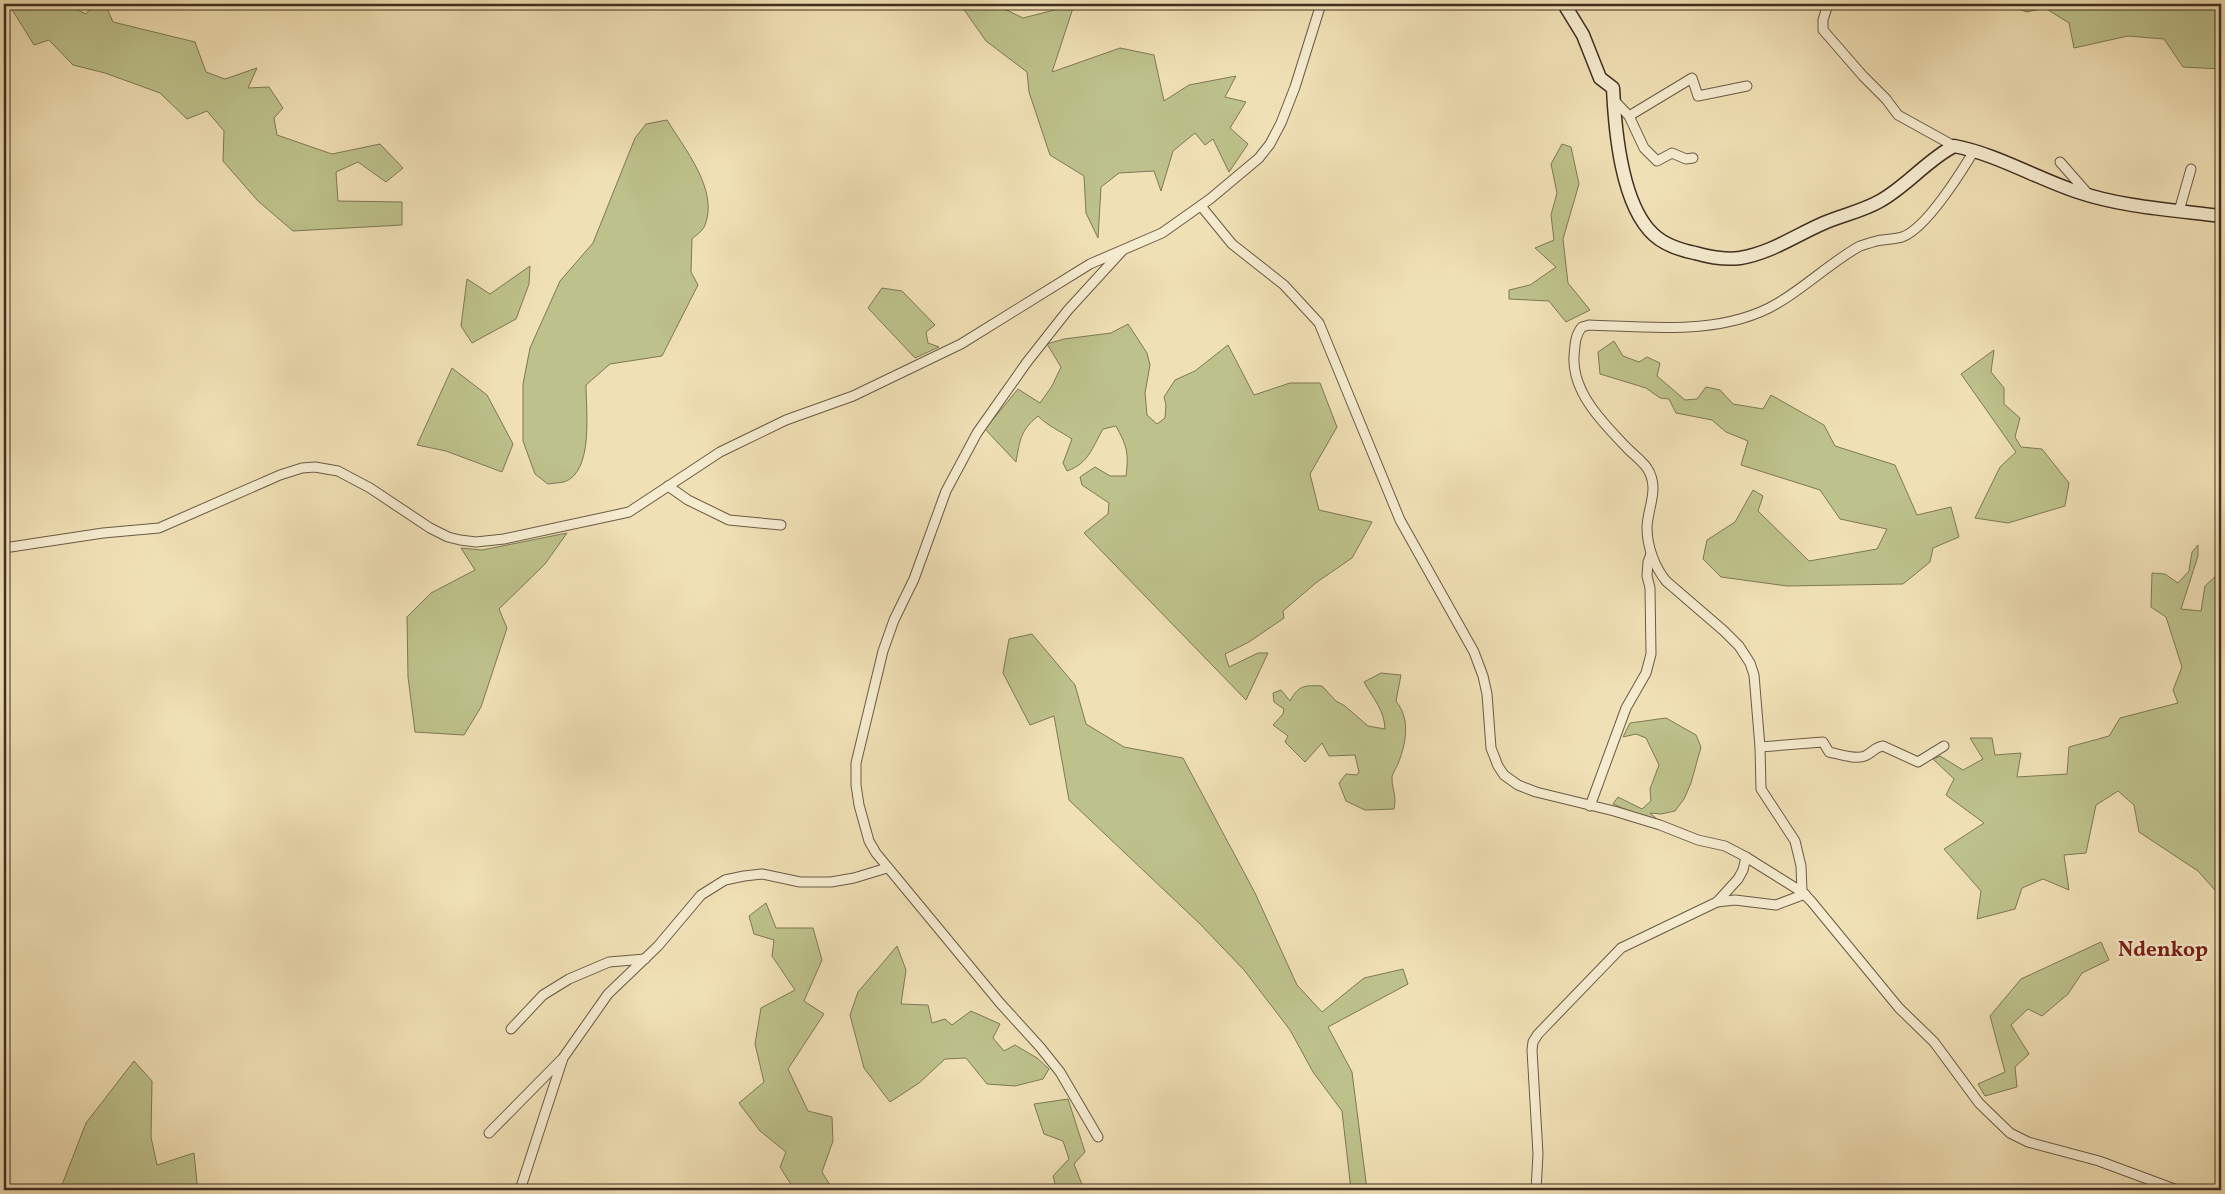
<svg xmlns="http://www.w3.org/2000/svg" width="2225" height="1194" font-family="Vollkorn,serif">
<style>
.green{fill:#bdc18b;stroke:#7e7856}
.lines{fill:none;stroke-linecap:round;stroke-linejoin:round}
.street-casing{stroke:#6b5a45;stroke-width:11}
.secondary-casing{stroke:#3f2e20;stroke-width:15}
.street{stroke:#f5ebcf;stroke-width:9}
.secondary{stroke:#f5ebcf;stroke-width:12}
.labels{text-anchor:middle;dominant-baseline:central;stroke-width:4.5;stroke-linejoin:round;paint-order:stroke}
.quarter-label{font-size:21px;font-weight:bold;fill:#7a1f14;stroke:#f5ebcf}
</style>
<rect width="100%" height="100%" fill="#f0e0b5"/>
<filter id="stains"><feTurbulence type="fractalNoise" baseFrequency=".004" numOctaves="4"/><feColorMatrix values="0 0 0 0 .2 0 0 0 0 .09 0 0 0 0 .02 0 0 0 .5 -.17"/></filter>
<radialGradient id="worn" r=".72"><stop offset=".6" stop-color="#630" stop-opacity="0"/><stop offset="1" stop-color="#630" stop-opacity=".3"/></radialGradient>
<g class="green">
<path d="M4,4h68l-1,3 15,7 8,-10h11l8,18 82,20 11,30 19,7 32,-11 -9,20 21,-1 14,21 -9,10 3,17 55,19 48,-10 23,24 -17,14 -28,-20 -22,10 2,29 64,1v23l-109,6 -35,-30 -35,-40 1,-30 -17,-20 -20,8 -27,-26 -55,-20 -32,-8 -24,-25 -15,5 -23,-37 -7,-2z"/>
<path d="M960,4h34l29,14 51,-13 -22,67 68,-24 34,7 10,46 25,-16 47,-9 -11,21 21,5 -16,26 18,16 -19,28 -16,-33 -8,6 -10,-12 -22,18 -12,40 -7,-20 -35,2 -18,14 -3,51 -12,-25 -2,-37 -34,-21 -21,-63 -2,-20 -41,-31z"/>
<path d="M2004,4h209l8,12v53l-38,-2 -19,-28 -36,-3 -54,12 -5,-25 -24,-15 -18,4z"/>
<path d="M667,120c17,28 52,70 38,105 -2,6 -9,10 -13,14l-1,33 7,13 -36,71 -52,8 -24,21c0,25 8,87 -22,97 -5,1 -11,1 -16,2l-13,-10 -12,-33v-57l7,-36 30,-67 33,-38 42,-105 11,-14z"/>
<path d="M1562,144l9,3 8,37 -16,55 5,44 22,27 -24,12 -17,-21 -40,-2v-9l21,-5 26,-18 -21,-19 19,-8 -3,-25 6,-22 -6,-29z"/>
<path d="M530,266l-1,18 -13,35 -44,24 -11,-17 6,-47 23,15z"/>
<path d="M882,288l20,3 33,34 -9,7 2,11 11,4 -24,11 -47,-50z"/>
<path d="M1128,324l19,29 3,12 -5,28 2,22 10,9 8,-6 1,-13 -2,-8 11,-17 20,-9 33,-26 26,50 36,-12h30l17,44 -27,47 9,36 53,12 -20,36 -35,24 -34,29 1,7 -35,24 -24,12 4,13 29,-14h10l-22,47 -162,-167 24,-19 1,-11 -27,-18 -2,-8 15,-10 15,9h16c3,-23 1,-30 -10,-50l-13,3c-11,19 -14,34 -36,42l-4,-8 9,-24c-12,-8 -24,-13 -34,-23 -18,15 -18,24 -22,46l-31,-33 33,-40 22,14 12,-17 9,-19 -14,-23 17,-5 47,-6z"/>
<path d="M1614,341l9,15 16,6 8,-5 13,6 -3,13 28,24 12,-1 9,-12 14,3 13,14 30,5 8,-14 53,30 11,21 60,19 22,50 34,-8 8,30 -26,11 -3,14 -27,22 -116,2 -66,-9 -18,-18 4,-19 28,-18 18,-32 10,6 -5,15 51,50 68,-12 10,-20 -47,-10 -20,-29 -79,-25 7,-24 -22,-9 -14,-12 -36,-7 -7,-14 -9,-1 -14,-10 -46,-14 -2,-22z"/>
<path d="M1994,350l-3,22 13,16v16l16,14 -5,19 6,10 21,2 27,34 -4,23 -57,17 -33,-5 25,-51 16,-15 -55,-78z"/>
<path d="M452,368l35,27 26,49 -11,28 -56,-21 -29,-6z"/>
<path d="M567,533l-22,31 -46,45 8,19 -26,79 -17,28 -49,-3 -7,-55 -1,-60 24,-24 44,-23 -14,-22 21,2z"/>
<path d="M2198,545v11l-17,53 20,2 4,-25 14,-13 2,-8v332l-23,-26 -59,-39 -5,-27 -16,-14 -22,14 -10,48 -22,2 5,35 -26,-11 -21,9 -7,21 -38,10 4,-28 -37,-42 40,-26 -38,-28 8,-16 -21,-20 7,-3 23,14 20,-11 -13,-21h22l3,17 26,-2 -4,24 50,-3 2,-27 40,-11 11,-18 58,-15 -5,-13 9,-23 -16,-50 -15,-10 1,-34 13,1 13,9 11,-12 3,-19z"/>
<path d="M1032,634l43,51 11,39 38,23 59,11 72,135 42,92 25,27 42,-34 39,-9 5,15 -80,43 24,45 15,118h-16l-9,-79 -29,-39 -23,-42 -46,-60 -44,-46 -131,-124 -15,-84 -24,9 -27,-52 6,-34z"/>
<path d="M1381,673l20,2 -5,26c15,19 10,42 2,63 -2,4 -6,10 -6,14 0,13 5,16 2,31l-29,1 -19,-9 -7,-18 7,-9 11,1 2,-3 -4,-17 -26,1 -7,-13 -17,19 -20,-20 3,-6 -15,-11 10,-11 1,-5 -10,-7 -1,-9 8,-3 9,11c8,-16 16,-16 32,-15l14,15 9,5 23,20 17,3c-1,-20 -11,-29 -21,-47z"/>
<path d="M1666,718l30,17 5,12 -10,36 -7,16 -9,12 -14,3 -11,-1 7,6h-9l-35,-15 5,-7 24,12 9,-8 -1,-12 9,-24 -13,-27 -10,-4 -13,3 7,-14z"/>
<path d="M766,903l10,25h37l9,32 -18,41 20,13 -36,55 20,42 24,6 1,24 -11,31 11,18h-41v-4l-12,-19 6,-15 -26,-21 -21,-28 25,-21 -9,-38 6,-36 34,-18 -23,-34 2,-16 -20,-6 -5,-18z"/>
<path d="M2101,942l8,18 -27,13 -14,21 -26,22 -14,-7 -17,16 18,29 -14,13 2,20 -32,9 -7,-12 27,-12 -15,-56 31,-37z"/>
<path d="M897,946l9,24 -5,34 27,1 4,18 13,-4 7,6 19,-14 29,13 -7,14 11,13 11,-6 22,13 12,11 -6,10 -28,7 -28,-2 -21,-26 -21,1 -26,24 -29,19 -26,-34 -14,-53 8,-23z"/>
<path d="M134,1061l18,20 -1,56 6,28 37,-12 3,30 -3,7h-134l26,-67z"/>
<path d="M1068,1099l17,53 -11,12 10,26h-36l7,-7 -2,-7 16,-17 -6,-18 -19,-7 -10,-30z"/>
</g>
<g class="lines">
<g class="street-casing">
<g id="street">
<path d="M1828,4l-5,16v10l40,46 23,23 12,16 56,31"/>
<path d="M1613,99l16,17 15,32 13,13 15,-8 14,6 7,-1"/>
<path d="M1629,116l63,-38 6,18 49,-10"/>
<path d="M2060,162l29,33"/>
<path d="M1201,206l31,38 52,41 35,38 81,197 74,132 9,24 4,18 4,54 7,18 6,9 14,10 18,7 78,19 46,14 38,15 27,6 21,11 56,35 9,9 88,107 35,34 45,61 31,30 18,9 71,19 78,29"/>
<path d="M2179,211l12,-42"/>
<path d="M668,486l20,14 41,20 52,5"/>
<path d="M4,548l99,-15 56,-5 121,-53 22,-7 13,-1 23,4 32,17 60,40 18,9 12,3 16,2 28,-3 125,-27 91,-60 66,-32 67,-24 108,-52 129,-80 72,-31 48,-34 49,-41 11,-14 11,-21 14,-36 26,-83"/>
<path d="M1760,747l63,-5 6,10c10,2 27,8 36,4 7,-3 10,-9 18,-10l35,16 26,-16"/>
<path d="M1590,806l36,-98 20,-35 5,-19 -1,-66 -3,-12 1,-14 3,-8"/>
<path d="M1802,892l-1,-26 -6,-25 -34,-52 -1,-42 -6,-72 -4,-12 -11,-17 -15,-15 -58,-50c-12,-15 -19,-35 -19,-54 1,-21 13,-39 0,-59 -5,-7 -13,-13 -19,-19 -24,-25 -56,-56 -54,-93 1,-11 1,-21 8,-29l7,-2c61,2 134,11 189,-22 29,-17 53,-41 82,-57 7,-2 14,-5 22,-6 6,-1 14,-1 20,-3 24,-8 58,-63 72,-86"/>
<path d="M1717,902l18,-2 41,5 29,-11"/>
<path d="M511,1029l32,-34 26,-16 40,-17 36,-3"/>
<path d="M489,1133l72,-73"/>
<path d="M1098,1137l-38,-65 -20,-25 -40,-44 -124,-150 -7,-12 -10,-36 -3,-20v-22l27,-112 11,-31 20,-41 32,-88 31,-58 50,-71 41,-52 54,-59"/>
<path d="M520,1190l43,-132 45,-64 50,-48 43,-51 24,-15 19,-4 18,-2 38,8h31l23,-4 33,-10"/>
<path d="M1536,1190l2,-36 -6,-104 1,-8 5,-8 83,-86 96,-46 21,-23 5,-9 3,-13"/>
</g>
</g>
<g class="secondary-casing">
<path id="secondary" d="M1564,4l19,31 17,43 13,10c2,42 8,117 41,147 11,10 26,15 41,18 14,4 30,7 45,5 31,-5 56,-23 84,-35 18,-8 39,-12 56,-22 27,-15 47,-41 74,-55 42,8 80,31 121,45 46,16 98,19 146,25"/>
</g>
<use href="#street" class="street"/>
<use href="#secondary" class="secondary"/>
</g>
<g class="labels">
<g class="quarter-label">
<text x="2163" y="950">Ndenkop</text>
</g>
</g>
<rect width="2225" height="1194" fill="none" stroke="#f0e0b5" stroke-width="20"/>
<rect x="5" y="5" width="2215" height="1184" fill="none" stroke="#3f2e20" stroke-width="2.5"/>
<rect x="10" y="10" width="2205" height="1174" fill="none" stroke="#3f2e20"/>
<rect width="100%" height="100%" filter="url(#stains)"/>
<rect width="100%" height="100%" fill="url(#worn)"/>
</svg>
